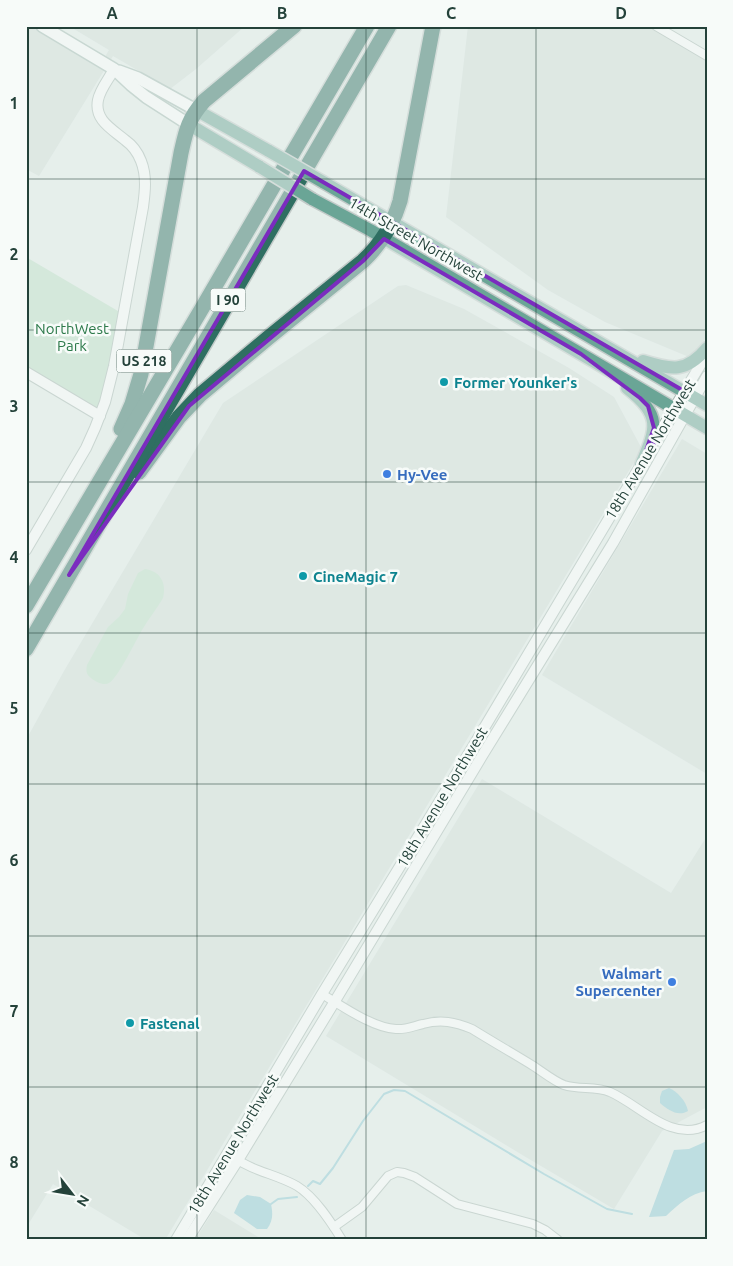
<svg xmlns="http://www.w3.org/2000/svg" width="733" height="1266" font-family="Ubuntu,sans-serif">
<style>
.built{fill:#d4dfda}
.green{fill:#bfe0c8}
.water{fill:#8ec9d4}
.lines{fill:none;stroke-linecap:round;stroke-linejoin:round}
.stream{stroke:#8ec9d4;stroke-width:2}
.minor-casing{stroke:#a8b8b2;stroke-width:10}
.tertiary-casing{stroke:#a8b8b2;stroke-width:12}
.secondary-casing{stroke:#a4bbb3;stroke-width:14}
.primary-casing{stroke:#c2cac8;stroke-width:15}
.motorway-casing{stroke:#c2cac8;stroke-width:18}
.minor{stroke:#fff;stroke-width:8}
.tertiary{stroke:#fff;stroke-width:10}
.secondary{stroke:#fff;stroke-width:11}
.primary{stroke:#6aa596;stroke-width:12}
.motorway{stroke:#2f6f62;stroke-width:15}
.primary-bridge-casing{stroke:#c2cac8;stroke-width:15;stroke-linecap:butt}
.primary-bridge{stroke:#6aa596;stroke-width:12}
.marked{fill:none;stroke:#7b2cbf;stroke-width:4;stroke-linejoin:round}
.grid{fill:none;stroke:#24423a;stroke-width:1;stroke-opacity:0.55}
.culture-dot{fill:#0f9aa8;stroke:#f7fbf9;stroke-width:2}
.shop-dot{fill:#3f7fe0;stroke:#f7fbf9;stroke-width:2}
.labels{text-anchor:middle;dominant-baseline:central;stroke-width:5;stroke-linejoin:round;paint-order:stroke}
.shield{fill:#f7fbf9;stroke:#637a73;stroke-width:1}
.shield-label{font-size:14px;font-weight:bold;fill:#24423a}
.street-label{font-size:15px;fill:#24423a;stroke:#f7fbf9}
.park-label{font-size:15px;fill:#2d7a4b;stroke:#f7fbf9}
.culture-label{font-size:15px;font-weight:bold;fill:#0d838f;stroke:#f7fbf9;text-anchor:start}
.shop-label{font-size:15px;font-weight:bold;fill:#366cbe;stroke:#f7fbf9;text-anchor:start}
.neatline{fill:none;stroke:#24423a;stroke-width:2}
.grid-label{font-size:16px;text-anchor:middle;font-weight:bold;fill:#24423a}
</style>
<rect width="100%" height="100%" fill="#e6efeb"/>
<g class="built">
<path d="M26,26h4l69,41 10,-17 -40,-24h176l-49,43 -26,20 -57,-33 -74,120 -13,-7z"/>
<path d="M468,26h185l54,34v277l-18,20 -84,-35 -57,-32 -102,-73z"/>
<path d="M406,285l58,24 105,59 45,29 28,52 -477,791h-19l-93,-56 -27,44v-488l38,-69 159,-268 175,-117z"/>
<path d="M682,439l25,15v320l-165,-99z"/>
<path d="M482,779l189,114 36,-57v271l-45,24 -48,78 -90,-53 -198,-120z"/>
<path d="M214,1210l49,30h-68z"/>
</g>
<g class="green">
<path d="M26,257l97,57 -23,102 -74,-44z"/>
<path d="M145,569c15,2 22,14 18,29 -6,11 -15,21 -21,32 -6,10 -24,48 -33,53 -5,3 -13,-1 -18,-5 -5,-4 -5,-7 -4,-13l21,-38 11,-10 6,-8 3,-15 10,-21z"/>
</g>
<g class="water">
<path d="M669,1088c8,3 17,13 19,23 -10,6 -20,-1 -28,-8v-6l2,-6z"/>
<path d="M707,1141v50c-17,2 -29,14 -41,25l-17,1 25,-67 15,-1z"/>
<path d="M247,1195l13,2 11,7c2,10 2,17 -4,25h-10l-23,-16 6,-13z"/>
</g>
<g class="lines">
<g class="stream">
<path d="M308,1186l5,-5 7,3 13,-16 30,-47 21,-27 10,-4 11,1 139,83 63,35 25,5"/>
<path d="M271,1204l7,-5 19,-2"/>
</g>
<g class="minor-casing">
<g id="minor">
<path d="M656,26l51,30"/>
<path d="M322,994c20,12 51,34 74,35 9,1 18,-3 27,-5 18,-5 32,-2 49,5 21,13 42,25 63,38 9,6 19,14 29,18 15,5 31,1 46,7 30,13 62,52 97,33"/>
<path d="M227,1154c10,6 20,12 31,16 13,5 27,9 39,16 18,11 34,36 45,54"/>
<path d="M334,1227l28,-20 26,-31 9,-4 7,1 11,4 42,27 76,20 12,6 13,10"/>
</g>
</g>
<g class="tertiary-casing">
<g id="tertiary">
<path d="M26,372l74,44"/>
<path d="M652,445l55,-91"/>
<path d="M26,550l60,-102 9,-20 10,-26 9,-36 29,-159c2,-15 4,-31 -2,-46 -3,-8 -9,-16 -16,-21 -13,-11 -31,-20 -27,-40 2,-11 11,-21 16,-31"/>
<path d="M176,1240l146,-246 152,-249 171,-287"/>
<path d="M187,1240l51,-80 97,-159 147,-245 131,-213 94,-167"/>
</g>
</g>
<g class="secondary-casing">
<g id="secondary">
<path d="M42,26l72,43 17,16 15,12 42,27"/>
<path d="M119,71l19,7 58,32"/>
</g>
</g>
<g class="primary-casing">
<g id="primary">
<path d="M196,110l73,41"/>
<path d="M188,124l72,43"/>
<path d="M323,182l384,223"/>
<path d="M312,199l58,31 337,198"/>
<path d="M643,361c29,9 43,12 64,-13"/>
<path d="M627,388c35,28 30,39 14,77"/>
</g>
</g>
<g class="motorway-casing">
<g id="motorway">
<path d="M121,429l11,-25 9,-30 40,-221c5,-22 7,-34 23,-52l90,-75"/>
<path d="M139,472l40,-55 21,-22 68,-57 95,-77c18,-17 30,-36 37,-60l33,-175"/>
<path d="M26,606l175,-296 166,-284"/>
<path d="M26,649l363,-623"/>
</g>
</g>
<use href="#minor" class="minor"/>
<use href="#tertiary" class="tertiary"/>
<use href="#secondary" class="secondary"/>
<use href="#primary" class="primary"/>
<use href="#motorway" class="motorway"/>
<g class="primary-bridge-casing">
<g id="primary-bridge">
<path d="M269,151l54,31"/>
<path d="M260,167l52,32"/>
</g>
</g>
<use href="#primary-bridge" class="primary-bridge"/>
</g>
<path d="M0 0H733V1266H0ZM304,171l380,220 -43,74 13,-37 -6,-22 -8,-8 -59,-44 -197,-115 -21,22 -174,145 -120,169z" fill="#e6efeb" fill-opacity=".55" fill-rule="evenodd"/>
<path class="marked" d="M304,171l380,220 -43,74 13,-37 -6,-22 -8,-8 -59,-44 -197,-115 -21,22 -174,145 -120,169z"/>
<path class="grid" d="M197,26v1214M366,26v1214M536,26v1214M26,179h681M26,330h681M26,482h681M26,633h681M26,784h681M26,936h681M26,1087h681"/>
<g class="culture-dot">
<circle cx="444" cy="382" r="5"/>
<circle cx="303" cy="576" r="5"/>
<circle cx="130" cy="1023" r="5"/>
</g>
<g class="shop-dot">
<circle cx="387" cy="474" r="5"/>
<circle cx="672" cy="982" r="5"/>
</g>
<g class="labels">
<g class="shield">
<rect x="210.5" y="288.5" width="35" height="23" rx="4"/>
<rect x="116.5" y="349.5" width="55" height="23" rx="4"/>
</g>
<g class="shield-label">
<text x="228" y="300">I 90</text>
<text x="144" y="361">US 218</text>
</g>
<g class="street-label">
<text transform="translate(416 239) rotate(30)">14th Street Northwest</text>
<text transform="translate(650 449) rotate(-59)">18th Avenue Northwest</text>
<text transform="translate(442 797) rotate(-59)">18th Avenue Northwest</text>
<text transform="translate(233 1144) rotate(-59)">18th Avenue Northwest</text>
</g>
<g class="park-label">
<text x="72" y="328">NorthWest<tspan x="72" dy="17">Park</tspan></text>
</g>
<g class="culture-label">
<text x="454" y="382">Former Younker's</text>
<text x="313" y="576">CineMagic 7</text>
<text x="140" y="1023">Fastenal</text>
</g>
<g class="shop-label">
<text x="397" y="474">Hy-Vee</text>
<text x="662" y="973" text-anchor="end">Walmart<tspan x="662" dy="17">Supercenter</tspan></text>
</g>
</g>
<rect width="733" height="1266" fill="none" stroke="#f7fbf9" stroke-width="55"/>
<g transform="translate(72 1194) rotate(121)" stroke="#f7fbf9" stroke-width="4" paint-order="stroke">
<path d="M0-4L9 19L0 12L-9 19Z" fill="#24423a"/>
<text y="-8" font-size="14" font-weight="bold" text-anchor="middle" fill="#24423a">N</text>
</g>
<rect x="28" y="28" width="678" height="1210" class="neatline"/>
<g class="grid-label">
<text x="112" y="19">A</text>
<text x="282" y="19">B</text>
<text x="451" y="19">C</text>
<text x="621" y="19">D</text>
<text x="14" y="109">1</text>
<text x="14" y="260">2</text>
<text x="14" y="412">3</text>
<text x="14" y="563">4</text>
<text x="14" y="714">5</text>
<text x="14" y="866">6</text>
<text x="14" y="1017">7</text>
<text x="14" y="1168">8</text>
</g>
</svg>
